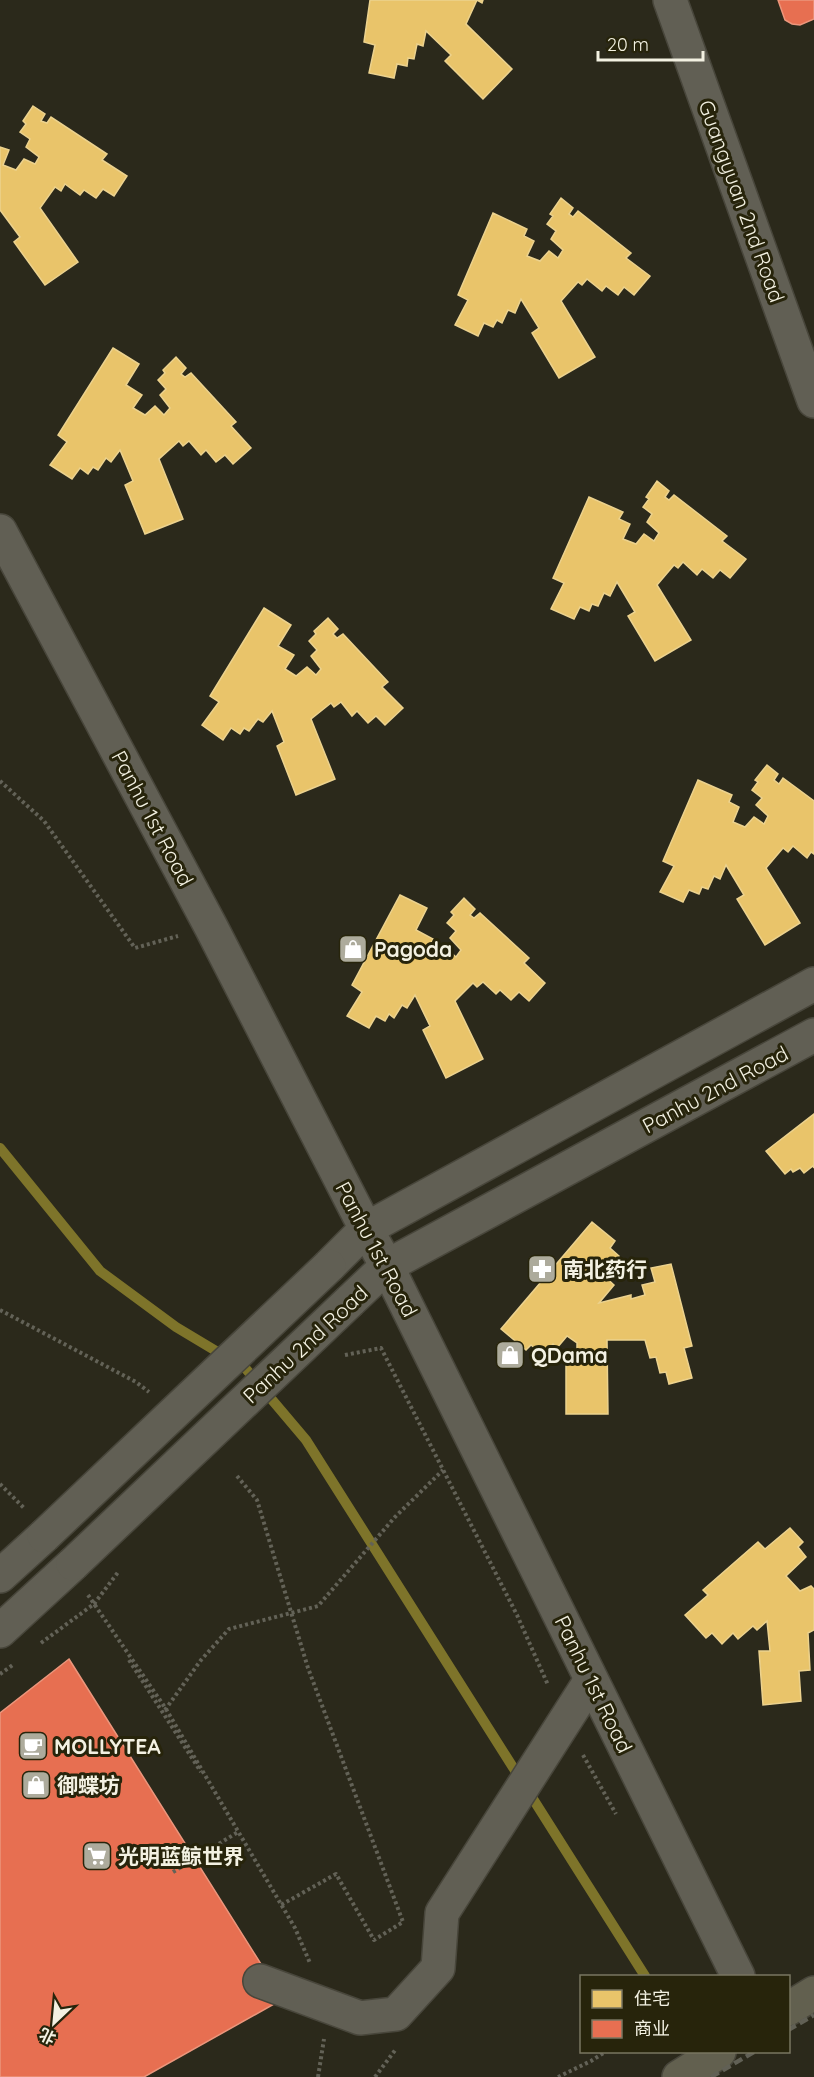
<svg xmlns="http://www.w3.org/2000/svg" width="814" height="2077" font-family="Quicksand,'Noto Sans SC',sans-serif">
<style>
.homes{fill:#e9c46a;stroke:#ecd28e;stroke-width:1.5}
.shops{fill:#e76f51;stroke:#eb967c;stroke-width:1.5}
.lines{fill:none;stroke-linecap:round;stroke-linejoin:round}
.stream{stroke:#7e742a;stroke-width:10}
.minor-casing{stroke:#48463b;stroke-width:36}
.major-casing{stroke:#48463b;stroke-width:36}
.path{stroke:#636257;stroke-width:4;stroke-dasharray:3 3;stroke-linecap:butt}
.minor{stroke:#615f54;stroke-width:33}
.major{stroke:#62604f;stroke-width:33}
.rail{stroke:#616055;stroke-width:4.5;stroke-dasharray:9 4.5;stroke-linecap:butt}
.minor-bridge-casing{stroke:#48463b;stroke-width:36;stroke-linecap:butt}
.minor-bridge{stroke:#615f54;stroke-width:33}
.labels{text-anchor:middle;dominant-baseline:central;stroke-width:6;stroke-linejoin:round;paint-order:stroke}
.street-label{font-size:21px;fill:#f3f1e2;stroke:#27240b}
.poi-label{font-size:21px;font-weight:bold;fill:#f3f1e2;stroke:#27240b;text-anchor:start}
</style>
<rect width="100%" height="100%" fill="#2b291b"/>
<g class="homes">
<path d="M370,0h113l-1,3 -5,-3 -11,24 46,45 -29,30 -38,-38 6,-6 -25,-24 -3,15 -6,-2 -3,15 -6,-1 -1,8 -10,-2 -3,14 -25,-5 6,-28 -11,-3z"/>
<path d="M33,106l12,8 -4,7 6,2 4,-6 56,37 -5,6 25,16 -13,20 -11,-7 -7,9 -12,-8 -4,5 -15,-11 -4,7 -6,-4 -15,21 38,54 -33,23 -31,-43 6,-5 -20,-27v-63l9,3 -6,15 13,5 8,-11 11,5 4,-7 -13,-10 4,-8 -10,-7 6,-8 -3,-3z"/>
<path d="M561,198l12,10 -4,6 4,3 5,-6 53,42 -5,5 24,18 -16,19 -10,-8 -6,8 -12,-9 -4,5 -15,-12 -5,6 -4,-3 -17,19 34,56 -36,21 -27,-45 7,-5 -18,-29 -6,14 -7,-3 -6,13 -5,-3 -4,7 -9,-4 -6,13 -23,-11 13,-25 -10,-5 35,-82 34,16 -3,7 10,5 -7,15 13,5 9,-10 9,7 5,-8 -12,-11 5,-8 -9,-7 6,-8 -3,-2z"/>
<path d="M113,348l26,16 -13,21 16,10 -9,13 12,7 10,-9 9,9 6,-7 -10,-13 6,-6 -8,-9 7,-7 -2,-3 13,-13 10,11 -5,6 4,3 6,-4 45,49 -5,4 20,22 -18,16 -8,-9 -9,7 -10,-12 -5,5 -12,-14 -6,5 -4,-5 -20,18 24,60 -38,15 -20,-49 8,-4 -13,-31 -9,12 -5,-4 -8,12 -5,-3 -5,7 -8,-6 -8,11 -22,-14 17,-23 -9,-7z"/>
<path d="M657,481l12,10 -4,6 4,3 5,-5 53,41 -5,5 24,18 -16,19 -10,-8 -7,8 -11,-9 -5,6 -14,-13 -5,6 -4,-3 -17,20 34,55 -36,21 -27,-45 7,-4 -18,-30 -7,14 -6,-3 -6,13 -6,-2 -3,7 -9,-4 -6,12 -23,-10 13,-26 -11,-5 36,-81 34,15 -4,7 11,5 -7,15 13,5 8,-10 10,7 5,-8 -12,-11 5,-8 -9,-7 6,-8 -3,-2z"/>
<path d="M264,608l27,17 -13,21 16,9 -9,14 11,7 11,-9 9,8 5,-6 -10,-13 6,-6 -8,-9 7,-7 -2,-3 14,-13 10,11 -5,5 4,4 6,-4 45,48 -6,5 21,21 -18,17 -9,-9 -8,7 -11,-12 -5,5 -11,-14 -7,5 -3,-4 -20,16 24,60 -39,16 -19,-49 7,-4 -12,-31 -9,11 -5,-3 -9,12 -5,-3 -4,6 -9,-6 -8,12 -21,-15 17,-23 -9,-6z"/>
<path d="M767,765l11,9 -4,6 5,4 4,-6 31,23v53l-3,-2 -4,6 -14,-12 -5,6 -5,-4 -17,20 34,55 -35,22 -28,-46 7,-4 -18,-30 -6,14 -6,-3 -6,13 -6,-2 -3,7 -10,-4 -6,12 -23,-10 14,-26 -11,-5 35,-81 34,15 -3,7 10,5 -6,15 12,5 9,-10 10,7 4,-8 -12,-11 6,-7 -10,-8 6,-8 -3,-2z"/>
<path d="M400,895l27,13 -11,22 17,9 -8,14 12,6 10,-10 9,8 5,-7 -11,-12 6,-7 -9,-8 7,-8 -3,-3 13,-14 11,11 -5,6 4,3 6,-5 49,45 -5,5 21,20 -16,18 -10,-9 -8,8 -11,-10 -4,4 -13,-12 -6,5 -4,-4 -18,18 28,58 -37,19 -23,-48 7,-4 -15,-31 -8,13 -5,-3 -8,13 -5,-4 -4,7 -9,-5 -7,12 -22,-12 15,-24 -10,-7z"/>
<path d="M814,1114v54l-1,-2 -9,7 -4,-5 -7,4 -2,-3 -6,5 -19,-23z"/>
<path d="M592,1222l23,19 -5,7 9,8 -16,19 11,10 -15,18 32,-8v4l14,-4 -3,-10 13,-3 -4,-14 20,-4 21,82 -8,2 8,30 -23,6 -3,-12 -6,1 -4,-16 -6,1 -5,-18h-38l1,74h-42v-57h11v-14l-10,-7 -10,12 -4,-4 -10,11 -12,-10 -5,5 -25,-21z"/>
<path d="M790,1528l13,14 -5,5 8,10 -20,19 14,15 11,-5 3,3v41l-6,3 2,37 -11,1 2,30 -38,4 -4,-54h11l-3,-30 -10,9 -4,-4 -15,13 -5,-6 -11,11 -10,-11 -6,5 -21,-23 23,-20 -5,-5 55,-48 7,7z"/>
<path d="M56,1691l191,296 -83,52 -27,-40 8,-5 -57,-89 17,-11 10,15 34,-21 -43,-66 -34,21 10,15 -13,9 -63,-97 -6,4v-47z"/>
</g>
<g class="shops">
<path d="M778,0h36v19l-14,6 -8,-1 -7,-4z"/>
<path d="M69,1659l214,340 -139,78h-144v-364z"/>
</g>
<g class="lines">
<path class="stream" d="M0,1148l100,123 76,56 70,42 60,71 339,536"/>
<g class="minor-casing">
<g id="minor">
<path d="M670,0l144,401"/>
<path d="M0,531l211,396 155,302 21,37 351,710"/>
<path d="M329,1266l37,-37 448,-245"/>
<path d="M350,1301l37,-35 427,-231"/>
<path d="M0,1576l44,-40"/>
<path d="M0,1631l73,-67"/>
<path d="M260,1981l100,37 36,-4 42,-46 4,-55 149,-233"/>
</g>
</g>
<g class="major-casing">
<g id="major">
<path d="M788,2009l26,-16"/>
<path d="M679,2077l40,-25"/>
</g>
</g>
<g class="path">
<path d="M0,781l44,40 91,127 43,-12"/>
<path d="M0,1310l136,72 13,10"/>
<path d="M345,1355l36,-7 136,267 31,70"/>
<path d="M237,1476l20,24 51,168 95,254 -29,18 -38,-66 -55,31"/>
<path d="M0,1484l25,25"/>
<path d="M88,1595l78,114 129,219 15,35"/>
<path d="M94,1604l25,-33"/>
<path d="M41,1643l53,-39 1,1"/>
<path d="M129,1660l72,112"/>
<path d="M0,1674l14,-10"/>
<path d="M165,1710l36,-50 28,-31 89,-23 77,-89 48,-47"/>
<path d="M583,1755l33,59"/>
<path d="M173,1872l65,-40"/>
<path d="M318,2077l6,-38"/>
<path d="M375,2077l21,-28"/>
<path d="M558,2077l33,-16 14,-9"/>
</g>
<use href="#minor" class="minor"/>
<use href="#major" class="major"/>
<g class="rail">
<path d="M788,2030l26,-15"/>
<path d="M711,2077l43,-25"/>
</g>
<g class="minor-bridge-casing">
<g id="minor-bridge">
<path d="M44,1536l285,-270"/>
<path d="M73,1564l277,-263"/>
</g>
</g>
<use href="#minor-bridge" class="minor-bridge"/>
</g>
<defs>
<g id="shop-square" transform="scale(1.5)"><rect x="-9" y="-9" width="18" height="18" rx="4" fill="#adab9c" stroke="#27240b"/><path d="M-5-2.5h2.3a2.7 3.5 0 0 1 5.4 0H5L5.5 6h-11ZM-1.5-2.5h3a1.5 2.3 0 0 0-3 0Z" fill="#fff"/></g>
<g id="pharmacy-square" transform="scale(1.5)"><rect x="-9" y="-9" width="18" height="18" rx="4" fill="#adab9c" stroke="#27240b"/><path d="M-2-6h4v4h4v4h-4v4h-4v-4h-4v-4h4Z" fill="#fff"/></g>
<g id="cafe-square" transform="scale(1.5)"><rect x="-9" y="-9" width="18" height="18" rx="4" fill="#adab9c" stroke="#27240b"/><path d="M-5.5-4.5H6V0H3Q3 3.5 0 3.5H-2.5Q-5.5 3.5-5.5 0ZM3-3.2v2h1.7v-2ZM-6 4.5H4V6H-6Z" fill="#fff"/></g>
<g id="supermarket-square" transform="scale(1.5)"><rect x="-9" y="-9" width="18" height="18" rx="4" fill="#adab9c" stroke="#27240b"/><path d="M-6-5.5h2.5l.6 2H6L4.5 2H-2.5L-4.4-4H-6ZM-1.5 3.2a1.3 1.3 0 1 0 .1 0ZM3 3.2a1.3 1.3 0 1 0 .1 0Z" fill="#fff"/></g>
</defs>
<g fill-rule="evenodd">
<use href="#shop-square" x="353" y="949"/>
<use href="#pharmacy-square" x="542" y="1269"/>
<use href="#shop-square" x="510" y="1355"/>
<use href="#cafe-square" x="33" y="1746"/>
<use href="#shop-square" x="36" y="1785"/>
<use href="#supermarket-square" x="97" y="1856"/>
</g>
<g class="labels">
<g class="street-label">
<text transform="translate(742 201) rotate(70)">Guangyuan 2nd Road</text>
<text transform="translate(153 818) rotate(62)">Panhu 1st Road</text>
<text transform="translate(715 1089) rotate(-28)">Panhu 2nd Road</text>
<text transform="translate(377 1249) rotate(62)">Panhu 1st Road</text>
<text transform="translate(305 1344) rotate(-43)">Panhu 2nd Road</text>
<text transform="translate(594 1684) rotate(64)">Panhu 1st Road</text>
</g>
<g class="poi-label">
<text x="374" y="949">Pagoda</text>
<text x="563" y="1269">南北药行</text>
<text x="531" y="1355">QDama</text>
<text x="54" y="1746">MOLLYTEA</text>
<text x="57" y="1785">御蝶坊</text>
<text x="118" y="1856">光明蓝鲸世界</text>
</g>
</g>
<rect x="580" y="1975" width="210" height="78" fill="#27240b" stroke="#797661" stroke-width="1.5"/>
<rect x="592" y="1990" width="30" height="18" fill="#e9c46a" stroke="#797661" stroke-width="1.5"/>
<text x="634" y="2005" font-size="18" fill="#f3f1e2">住宅</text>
<rect x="592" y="2020" width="30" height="18" fill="#e76f51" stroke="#797661" stroke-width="1.5"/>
<text x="634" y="2035" font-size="18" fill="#f3f1e2">商业</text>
<g transform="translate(54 2023) rotate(206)" stroke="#27240b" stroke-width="4.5" paint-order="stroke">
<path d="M0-4.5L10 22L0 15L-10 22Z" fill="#f3f1e2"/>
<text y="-9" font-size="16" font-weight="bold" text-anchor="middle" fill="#f3f1e2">北</text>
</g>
<path d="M598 51v9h105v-9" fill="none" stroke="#f3f1e2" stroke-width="3"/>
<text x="607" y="51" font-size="18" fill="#f3f1e2" stroke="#27240b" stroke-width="4.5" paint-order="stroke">20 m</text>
</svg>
